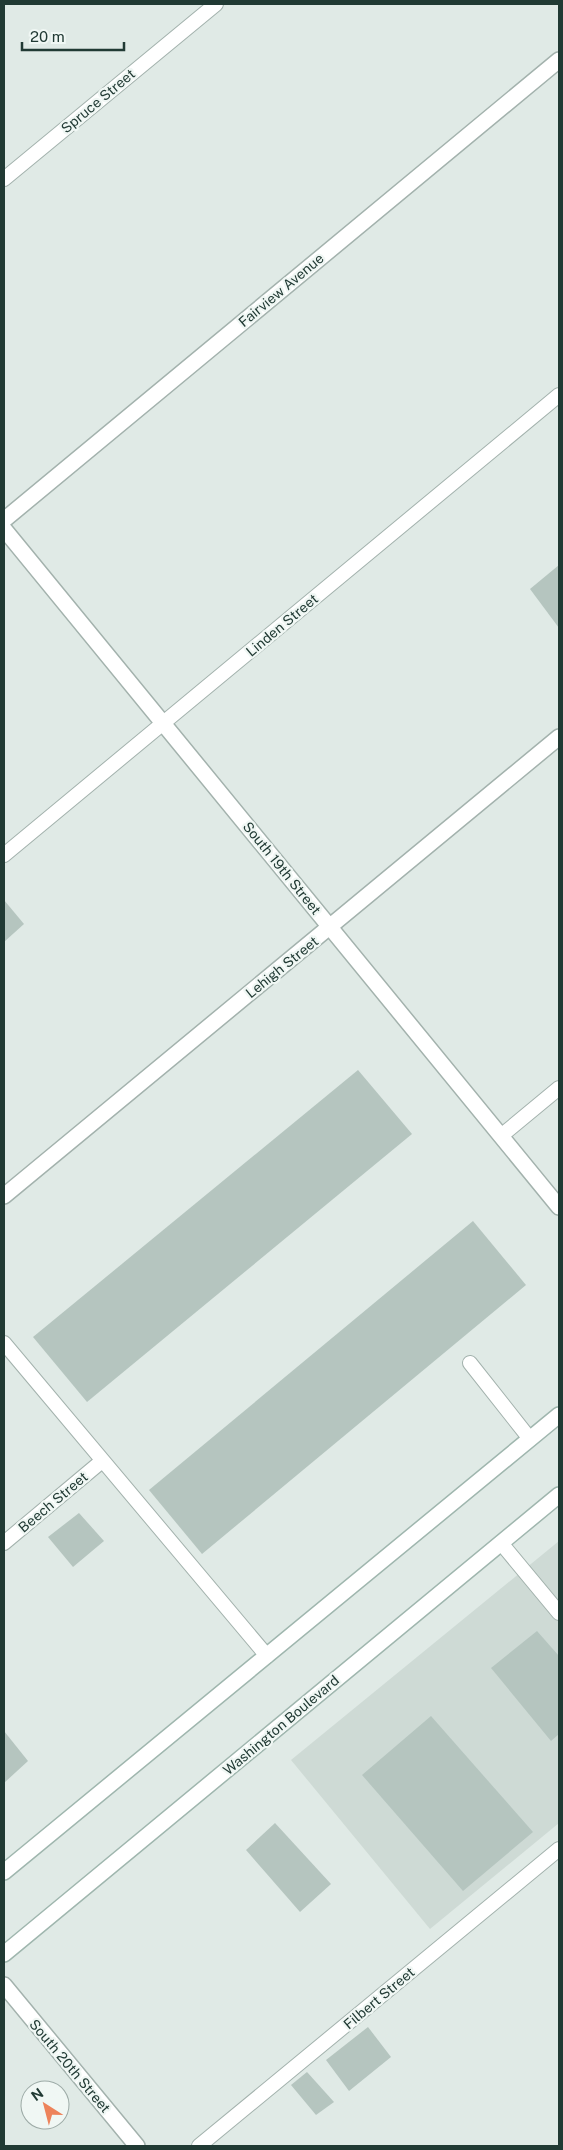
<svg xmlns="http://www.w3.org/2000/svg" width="563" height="2150" font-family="'Public Sans',sans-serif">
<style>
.built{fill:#cedad5}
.building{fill:#b5c5bf}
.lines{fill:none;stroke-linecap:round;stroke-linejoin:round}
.lane-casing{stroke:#a3b2ad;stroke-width:16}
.street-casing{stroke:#a3b2ad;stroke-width:18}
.secondary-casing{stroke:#9fb6ae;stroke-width:18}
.lane{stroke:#fff;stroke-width:14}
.street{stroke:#fff;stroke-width:15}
.secondary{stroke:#fff;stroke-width:15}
.labels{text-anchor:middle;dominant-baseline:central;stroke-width:4.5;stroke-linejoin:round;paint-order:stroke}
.street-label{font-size:14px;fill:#213a34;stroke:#f0f7f4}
</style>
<rect width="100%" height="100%" fill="#e0eae6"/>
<path class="built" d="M559,1541v282l-129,106 -139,-169z"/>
<g class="building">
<path d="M559,565v63l-29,-39z"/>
<path d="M4,900l20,24 -20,18z"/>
<path d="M358,1070l54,64 -325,268 -54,-65z"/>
<path d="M473,1221l53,64 -324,269 -53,-64z"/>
<path d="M79,1513l25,28 -31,26 -25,-30z"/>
<path d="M537,1631l22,25v78l-8,7 -60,-73z"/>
<path d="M431,1716l102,116 -70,59 -101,-116z"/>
<path d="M4,1731l24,30 -24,22z"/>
<path d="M275,1823l56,61 -31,28 -54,-62z"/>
<path d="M368,2027l23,30 -42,34 -23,-31z"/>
<path d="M307,2072l27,30 -18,13 -25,-30z"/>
</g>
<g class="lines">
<g class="lane-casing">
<g id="lane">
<path d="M4,179l212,-175"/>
<path d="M4,855l555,-460"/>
<path d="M501,1136l58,-48"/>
<path d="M4,1343l263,313"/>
<path d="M470,1363l60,76"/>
<path d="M4,1543l98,-82"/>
<path d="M501,1543l58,70"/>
<path d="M199,2146l360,-297"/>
</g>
</g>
<g class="street-casing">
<g id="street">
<path d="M4,520l555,-460"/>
<path d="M4,529l555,678"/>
<path d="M4,1196l555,-459"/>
<path d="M4,1985l133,161"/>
</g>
</g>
<g class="secondary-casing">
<g id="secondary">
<path d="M4,1872l555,-457"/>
<path d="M4,1954l555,-459"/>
</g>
</g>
<use href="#lane" class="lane"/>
<use href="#street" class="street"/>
<use href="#secondary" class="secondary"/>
</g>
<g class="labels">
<g class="street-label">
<text transform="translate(98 101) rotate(-40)">Spruce Street</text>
<text transform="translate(281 290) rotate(-40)">Fairview Avenue</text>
<text transform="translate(282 625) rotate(-40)">Linden Street</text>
<text transform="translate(282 868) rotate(51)">South 19th Street</text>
<text transform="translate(282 967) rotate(-39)">Lehigh Street</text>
<text transform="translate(53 1502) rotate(-40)">Beech Street</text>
<text transform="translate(281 1725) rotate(-40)">Washington Boulevard</text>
<text transform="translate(379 1998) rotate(-40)">Filbert Street</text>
<text transform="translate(70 2066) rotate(50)">South 20th Street</text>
</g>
</g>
<rect width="563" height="2150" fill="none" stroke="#213a34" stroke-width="10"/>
<g transform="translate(45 2105) rotate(324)"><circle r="24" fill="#f0f7f4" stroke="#9daba7"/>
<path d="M0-4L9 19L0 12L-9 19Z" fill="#ed835b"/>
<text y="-8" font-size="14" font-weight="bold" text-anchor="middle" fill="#213a34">N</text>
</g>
<path d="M22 42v8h102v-8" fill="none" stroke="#213a34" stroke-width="2.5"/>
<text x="30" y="42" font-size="15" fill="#213a34" stroke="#f0f7f4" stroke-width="4" paint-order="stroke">20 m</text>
</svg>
